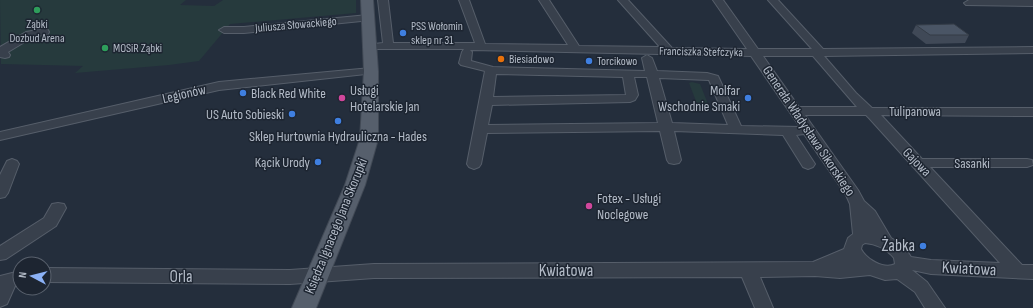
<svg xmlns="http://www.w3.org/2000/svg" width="1033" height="308" font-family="'Sofia Sans Condensed',sans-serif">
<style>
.green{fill:#263a3d}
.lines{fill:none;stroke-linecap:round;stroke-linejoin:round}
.minor-casing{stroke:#565e6a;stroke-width:2}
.major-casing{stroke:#414955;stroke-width:2}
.minor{fill:#38404c;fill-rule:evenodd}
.major{fill:#565f6c;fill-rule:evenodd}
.wall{fill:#404957}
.building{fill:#4a5565;stroke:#343c47}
.leisure-dot{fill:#2e9e5b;stroke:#1d2531;stroke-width:1.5}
.shop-dot{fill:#3f7fe0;stroke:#1d2531;stroke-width:1.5}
.food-dot{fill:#e8710a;stroke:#1d2531;stroke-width:1.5}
.hotel-dot{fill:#d1479c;stroke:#1d2531;stroke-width:1.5}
.labels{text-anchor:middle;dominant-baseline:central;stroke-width:3;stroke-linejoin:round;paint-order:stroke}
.far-poi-label{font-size:12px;fill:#b3bbc7;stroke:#1d2531;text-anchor:start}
.far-street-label{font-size:12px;fill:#b3bbc7;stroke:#1d2531}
.poi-label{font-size:14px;fill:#b3bbc7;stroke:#1d2531;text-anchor:start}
.street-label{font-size:14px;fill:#b3bbc7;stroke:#1d2531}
.near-poi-label{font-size:17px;fill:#b3bbc7;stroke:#1d2531;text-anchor:end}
.near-street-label{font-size:17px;fill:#b3bbc7;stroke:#1d2531}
</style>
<rect width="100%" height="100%" fill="#242e3c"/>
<g class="green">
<path d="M0,0h186l-6,5 34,1 9,-6h133v13l-126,11 -31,37 -30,4 -94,8 8,-7 -82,-2z"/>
<path d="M692,82l8,2 10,25h-11l-10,-26z"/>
</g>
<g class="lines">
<g class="minor-casing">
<g id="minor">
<path d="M378,0h10l5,43h82l-16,-43h10l16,44 83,1 -29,-45h10l30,46 81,1 -42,-47h10l44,48 75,1 -34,-49h10l35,49h54l-44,-49h10l45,49 210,-2v6l-209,3 32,37 16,15h161v8l-152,-1 41,44h105l5,1 1,5 -6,2h-97l92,98h11v14l-102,-5 -19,-4 15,12 18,26h-20l-10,-16 -18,-13 -12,1 -15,-5 -30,3 -25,-2 -55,1 13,31h-18l-13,-31 -368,1 -84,6 -246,-2v-14l246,2 84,-6 439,-2 31,-13 4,-11 5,-4 -3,-30 -4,-9 -42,-61 -8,1 19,29 -2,3 -5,2 -5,-2 -20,-32 -109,-4 7,29 -2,3 -5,1 -5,-1 -2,-3 -7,-29 -173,2 -6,31 -2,3 -5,2 -5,-2 -2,-3 18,-93 -24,-6 -2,-2 3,-11 2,-3h-99l-1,-2 1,-2 18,-2zM470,50l281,6 49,71 -59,-1 -23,-50 -11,-3 -50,-2 -5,-13 -5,-3 -5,3 3,13 -152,-4 -22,-6 1,-9zM763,56h50l44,51h-58zM496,74l127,3 3,18 -133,2zM634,77h13l11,46 -170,2 4,-20 138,-3 5,-2 3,-5zM659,78l50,2 19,45 -56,-2zM805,115h61l3,3 131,145 -69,-3 -20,-3 -8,-12 -12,-7 -16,-27 -11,-10 -6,-11zM865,243c11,1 22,6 29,15l1,6c-11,6 -29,-5 -34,-15l1,-4z"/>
<path d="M969,0h64v6l-67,-1 -2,-2z"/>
<path d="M368,15l5,3 -2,2 -127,13h-20l-5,-3 5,-3h20z"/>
<path d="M44,29l4,1 1,2 -1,2 -15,3 -25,15 2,3 -1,2 -4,1 -5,-1v-10l26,-15z"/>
<path d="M371,68l4,1 2,2 -2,2 -156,17 -219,50v-8l219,-50z"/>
<path d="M12,159l5,2 2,3 -11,29 -3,4 -5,1v-23l7,-14z"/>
<path d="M58,203l6,1 2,4 -10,18 -50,33 -6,1v-14l44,-28 8,-14z"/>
<path d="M20,271v14l-5,1 -8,18 -7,3v-31z"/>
</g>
</g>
<g class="major-casing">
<path id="major" d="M361,0h12l5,71v68l-13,46 -49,123h-24l53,-123 15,-46 4,-68z"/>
</g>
<use href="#minor" class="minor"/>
<use href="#major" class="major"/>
</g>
<path class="wall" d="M916,25l53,10 -4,8 -39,1 -14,-11z"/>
<path class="building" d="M954,24l15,11h-39l-14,-10z"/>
<g class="leisure-dot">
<circle cx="37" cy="10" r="4"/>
<circle cx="105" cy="48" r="4"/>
</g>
<g class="shop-dot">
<circle cx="403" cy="33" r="4"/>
<circle cx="589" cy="61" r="4"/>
<circle cx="243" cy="93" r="4"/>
<circle cx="748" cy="98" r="4"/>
<circle cx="292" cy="114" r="4"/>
<circle cx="338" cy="121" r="4"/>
<circle cx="318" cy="162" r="4"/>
<circle cx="923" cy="246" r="4"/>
</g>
<circle class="food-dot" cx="501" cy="59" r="4"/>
<g class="hotel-dot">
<circle cx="342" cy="98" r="4"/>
<circle cx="589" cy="206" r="4"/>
</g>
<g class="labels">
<g class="far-poi-label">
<text x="37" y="24" text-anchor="middle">Ząbki<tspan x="37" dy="14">Dozbud Arena</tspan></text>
<text x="411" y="26">PSS Wołomin<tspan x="411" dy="14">sklep nr 31</tspan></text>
<text x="113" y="48">MOSiR Ząbki</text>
<text x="509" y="59">Biesiadowo</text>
<text x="597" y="61">Torcikowo</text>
</g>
<g class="far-street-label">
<text transform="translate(296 25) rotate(-5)">Juliusza Słowackiego</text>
<text transform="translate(701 52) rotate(1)">Franciszka Stefczyka</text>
</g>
<g class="poi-label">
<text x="350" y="90">Usługi<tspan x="350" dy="16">Hotelarskie Jan</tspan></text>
<text x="740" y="90" text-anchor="end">Molfar<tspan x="740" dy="16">Wschodnie Smaki</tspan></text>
<text x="251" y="93">Black Red White</text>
<text x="284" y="114" text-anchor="end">US Auto Sobieski</text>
<text x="338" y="136" text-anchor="middle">Sklep Hurtownia Hydrauliczna - Hades</text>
<text x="310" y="162" text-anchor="end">Kącik Urody</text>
<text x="597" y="198">Fotex - Usługi<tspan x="597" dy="16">Noclegowe</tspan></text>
</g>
<g class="street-label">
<text transform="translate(184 94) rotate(-13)">Legionów</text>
<text x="915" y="111">Tulipanowa</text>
<text transform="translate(809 131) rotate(56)">Generała Władysława Sikorskiego</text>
<text transform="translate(917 162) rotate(46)">Gajowa</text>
<text x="972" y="163">Sasanki</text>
<text transform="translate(336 226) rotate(-68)">Księdza Ignacego Jana Skorupki</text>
</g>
<g class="near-poi-label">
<text x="915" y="246">Żabka</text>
</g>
<g class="near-street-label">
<text transform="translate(969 269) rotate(3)">Kwiatowa</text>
<text x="566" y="271">Kwiatowa</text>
<text x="181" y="277">Orla</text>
</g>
</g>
<g transform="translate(32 276) rotate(277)"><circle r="19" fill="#1d2531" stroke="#59616d"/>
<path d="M0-3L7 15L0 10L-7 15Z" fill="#8bb1f5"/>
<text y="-6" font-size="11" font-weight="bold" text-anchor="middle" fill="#b3bbc7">N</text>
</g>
</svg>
